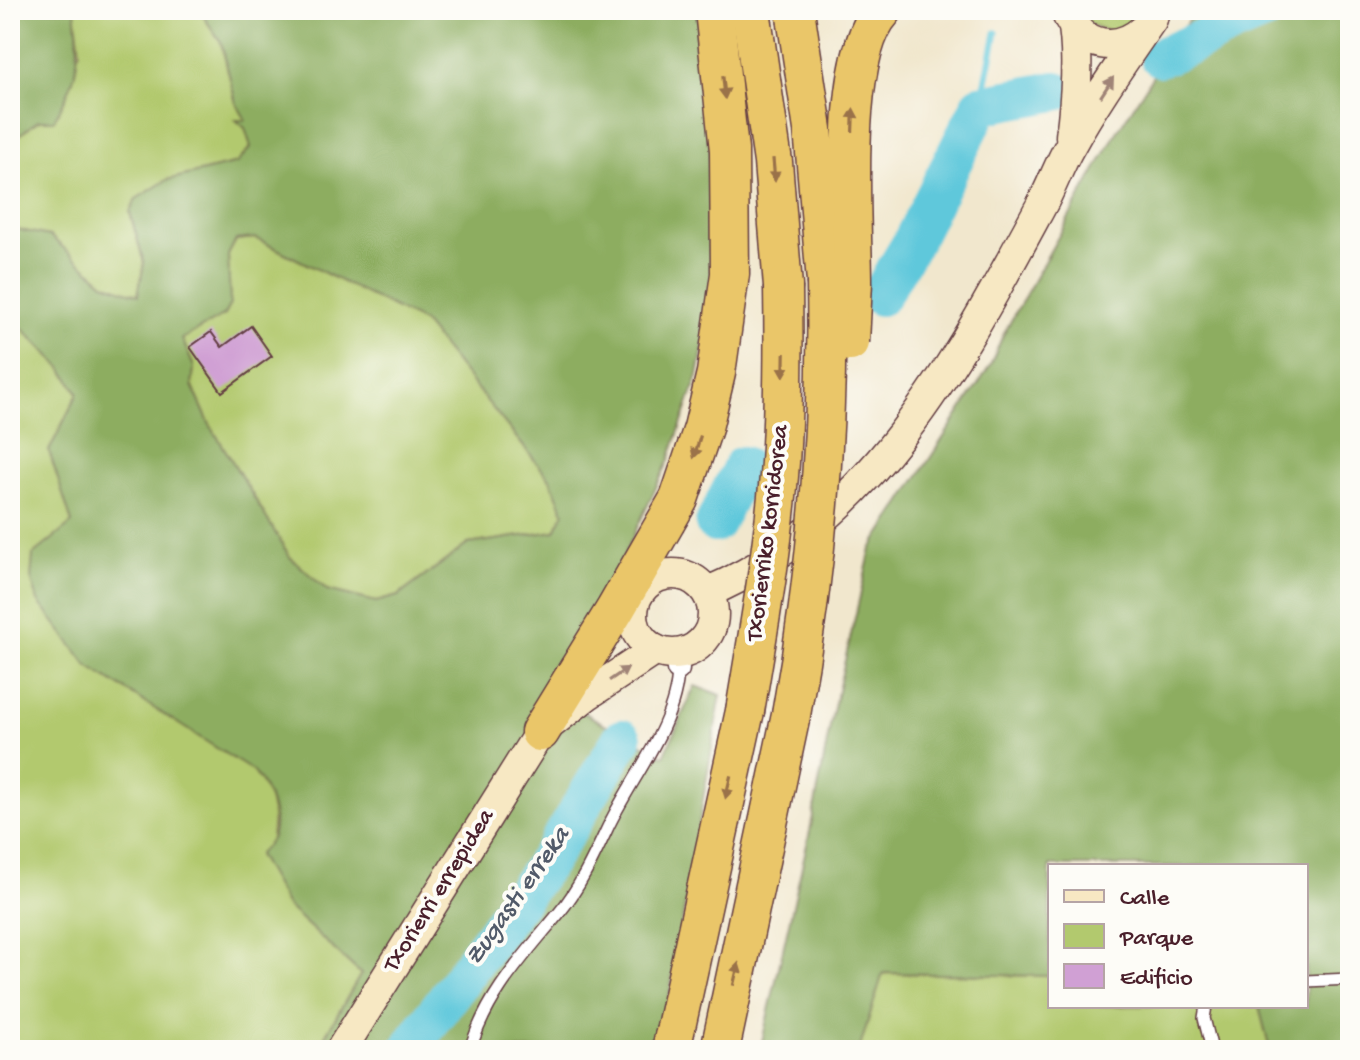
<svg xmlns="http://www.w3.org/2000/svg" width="1360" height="1060" font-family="'Gochi Hand',sans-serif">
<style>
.green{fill:#b2c96e;stroke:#7e744c;stroke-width:2}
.forest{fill:#8dad61;stroke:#6c6646;stroke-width:2;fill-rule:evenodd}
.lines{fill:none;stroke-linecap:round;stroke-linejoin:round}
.stream{stroke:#5fc8db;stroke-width:7}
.river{stroke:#5fc8db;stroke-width:40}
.building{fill:#d0a0d4}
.service-casing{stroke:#633d43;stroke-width:14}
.minor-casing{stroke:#633d43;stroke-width:25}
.secondary-casing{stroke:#633d43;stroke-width:33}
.motorway-casing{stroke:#633d43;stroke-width:41}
.service{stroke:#fff;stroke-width:11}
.minor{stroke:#fff;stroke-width:22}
.secondary{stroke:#f7e8c3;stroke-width:30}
.motorway{stroke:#eac669;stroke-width:38}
.motorway-bridge-casing{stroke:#633d43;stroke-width:41;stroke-linecap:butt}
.motorway-bridge{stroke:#eac669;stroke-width:38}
.oneway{fill:#9a724a}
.oneway2{fill:#a08477}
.labels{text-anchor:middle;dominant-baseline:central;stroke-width:8;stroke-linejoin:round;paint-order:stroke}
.street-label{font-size:24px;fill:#4a1f2b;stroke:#fdfcf7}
.water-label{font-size:26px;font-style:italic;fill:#515a69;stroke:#fdfcf7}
</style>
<rect width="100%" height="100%" fill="#fdfcf7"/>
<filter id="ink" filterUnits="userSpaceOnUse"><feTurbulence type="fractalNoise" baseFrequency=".0125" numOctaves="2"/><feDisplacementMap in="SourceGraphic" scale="16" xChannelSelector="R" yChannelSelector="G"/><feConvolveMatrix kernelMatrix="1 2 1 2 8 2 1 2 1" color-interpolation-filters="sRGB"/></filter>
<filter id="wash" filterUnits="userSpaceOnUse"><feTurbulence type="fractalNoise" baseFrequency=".006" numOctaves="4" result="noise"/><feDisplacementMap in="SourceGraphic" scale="32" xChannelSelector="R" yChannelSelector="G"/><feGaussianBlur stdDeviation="1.8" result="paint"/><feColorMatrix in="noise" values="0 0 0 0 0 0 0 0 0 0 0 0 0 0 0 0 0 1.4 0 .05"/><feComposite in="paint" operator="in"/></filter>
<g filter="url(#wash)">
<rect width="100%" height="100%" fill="#f1e7cd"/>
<g class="green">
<path d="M75,10h124l22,32 15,61 11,17h-9l7,8 6,19 -14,16 -70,17 -37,32 14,51 -6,33 -34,-13 -54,-46 -40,-9v-86l29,-22 41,-69z"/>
<path d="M1080,10h61l-6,11 -26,11 -18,-7z"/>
<path d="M255,238l168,84 127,157 15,33 -10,19 -87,13 -70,52 -22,6 -49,-12 -37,-33 -81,-134 -17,-38 2,-18 -12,-28 42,-24 6,-11 -2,-49 8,-15z"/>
<path d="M10,316l52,52 16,25 -29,58 24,72 -40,32 221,217 13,19 6,25 -2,22 16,68 74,68 -44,76h-307z"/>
<path d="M882,973l168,3v30h209l11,44h-411z"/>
</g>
<g class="forest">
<path d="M10,10h65c6,49 4,67 -21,110h-15l-29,22z"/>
<path d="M199,10h498l10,47 8,224 -17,95 -29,84 -48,102 -78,129 121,65 31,-70 26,9 -61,355h-343l44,-76 -74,-68 -29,-51c4,-5 10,-10 13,-16 10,-22 -5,-50 -17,-67l-166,-106 -50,-65 -7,-23 2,-23 39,-32 -23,-72 29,-58 -16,-25 -52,-52v-88l40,8 54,47 34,12 6,-32 -14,-51 6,-13 31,-19 70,-17 14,-16 -6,-19 -9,-8h10l-10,-17 -15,-61zM255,238l168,84 127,157 14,33 -9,19 -87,13 -70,52 -22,6 -49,-12 -37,-33 -81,-134 -17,-38 2,-18 -12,-28 42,-24 6,-11 -2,-49 8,-15z"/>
<path d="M1195,10h155v1040h-80l-11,-44h47v-140h-256v110l-167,-3 -24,77h-99l50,-219 22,-115 39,-167 119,-183 13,-31 114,-203z"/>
</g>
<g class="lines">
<path class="stream" d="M981,105l15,-72"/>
<g class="river">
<path d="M1160,57c37,-13 70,-34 107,-47"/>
<path d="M880,296l30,-50 71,-141 75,-14"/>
<path d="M715,523l28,-57"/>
<path d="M409,1050l140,-191 73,-120"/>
</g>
</g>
<g id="blocks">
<path class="building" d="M251,326l21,30 -50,36 -32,-45 21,-15 11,15z"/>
</g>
</g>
<g filter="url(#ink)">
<use href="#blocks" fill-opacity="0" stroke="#633d43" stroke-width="2"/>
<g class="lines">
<g class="service-casing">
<g id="service">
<path d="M1306,981l44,-2"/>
<path d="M1206,1006l-2,12 8,32"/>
<path d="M470,1050c17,-56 53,-93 89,-137 20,-24 35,-56 48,-84 23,-50 70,-104 71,-160"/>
</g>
</g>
<g class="minor-casing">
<path id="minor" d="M677,654l1,15"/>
</g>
<g class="secondary-casing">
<g id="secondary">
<path d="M1068,16c16,31 49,37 75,14"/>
<path d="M1071,136c5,-37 8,-73 3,-109"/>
<circle cx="673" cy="614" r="40"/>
<path d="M708,592c165,-70 252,-236 333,-386 11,-20 18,-41 29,-60 24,-44 54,-86 82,-127l2,-9"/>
<path d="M341,1050l199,-318 47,-37 68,-45"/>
</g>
</g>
<g class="motorway-casing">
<g id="motorway">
<path d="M751,10l22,152 10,125"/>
<path d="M795,10l18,119 13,153"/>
<path d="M853,282c0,-65 -14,-225 30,-272"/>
<path d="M540,732l75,-122 64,-111 24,-71 13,-55 14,-99 -1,-124 -15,-140"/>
<path d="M671,1050l74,-339"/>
<path d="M720,1050l71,-335"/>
</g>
</g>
<use href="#service" class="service"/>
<use href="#minor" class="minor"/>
<use href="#secondary" class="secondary"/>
<use href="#motorway" class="motorway"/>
<g class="motorway-bridge-casing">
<g id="motorway-bridge">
<path d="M850,342l3,-60"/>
<path d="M745,711c13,-78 27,-156 34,-235 5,-63 5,-126 4,-189"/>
<path d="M791,715c26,-142 38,-288 35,-433"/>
</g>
</g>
<use href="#motorway-bridge" class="motorway-bridge"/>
</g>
<defs><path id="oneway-solid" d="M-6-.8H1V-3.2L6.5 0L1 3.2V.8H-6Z" transform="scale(2)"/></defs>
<g class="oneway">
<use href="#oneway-solid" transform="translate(724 87) rotate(84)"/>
<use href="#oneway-solid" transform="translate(853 120) rotate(-88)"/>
<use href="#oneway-solid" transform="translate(774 170) rotate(85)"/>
<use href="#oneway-solid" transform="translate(784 365) rotate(91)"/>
<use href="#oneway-solid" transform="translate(697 447) rotate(107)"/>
<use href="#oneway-solid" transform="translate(728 787) rotate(103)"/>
<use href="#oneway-solid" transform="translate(736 974) rotate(-77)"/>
</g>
<g class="oneway2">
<use href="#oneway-solid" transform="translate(1107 87) rotate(-57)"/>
<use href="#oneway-solid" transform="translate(619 674) rotate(-34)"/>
</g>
</g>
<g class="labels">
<g class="street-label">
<text transform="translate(769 533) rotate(-83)">Txorierriko korridorea</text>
<text transform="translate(440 891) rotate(-58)">Txorierri errepidea</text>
</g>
<g class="water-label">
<text transform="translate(519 897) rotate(-55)">Zugasti erreka</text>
</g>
</g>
<rect width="1360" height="1060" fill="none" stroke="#fdfcf7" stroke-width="40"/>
<rect x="1048" y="864" width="260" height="144" fill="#fdfcf7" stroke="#b5a4a5" stroke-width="2"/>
<rect x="1064" y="890" width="40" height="12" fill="#f7e8c3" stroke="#b5a4a5" stroke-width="2"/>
<text x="1120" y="904" font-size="24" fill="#4a1f2b">Calle</text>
<rect x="1064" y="924" width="40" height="24" fill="#b2c96e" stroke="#b5a4a5" stroke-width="2"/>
<text x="1120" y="944" font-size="24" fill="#4a1f2b">Parque</text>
<rect x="1064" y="964" width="40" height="24" fill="#d0a0d4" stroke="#b5a4a5" stroke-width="2"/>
<text x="1120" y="984" font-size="24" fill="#4a1f2b">Edificio</text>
</svg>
